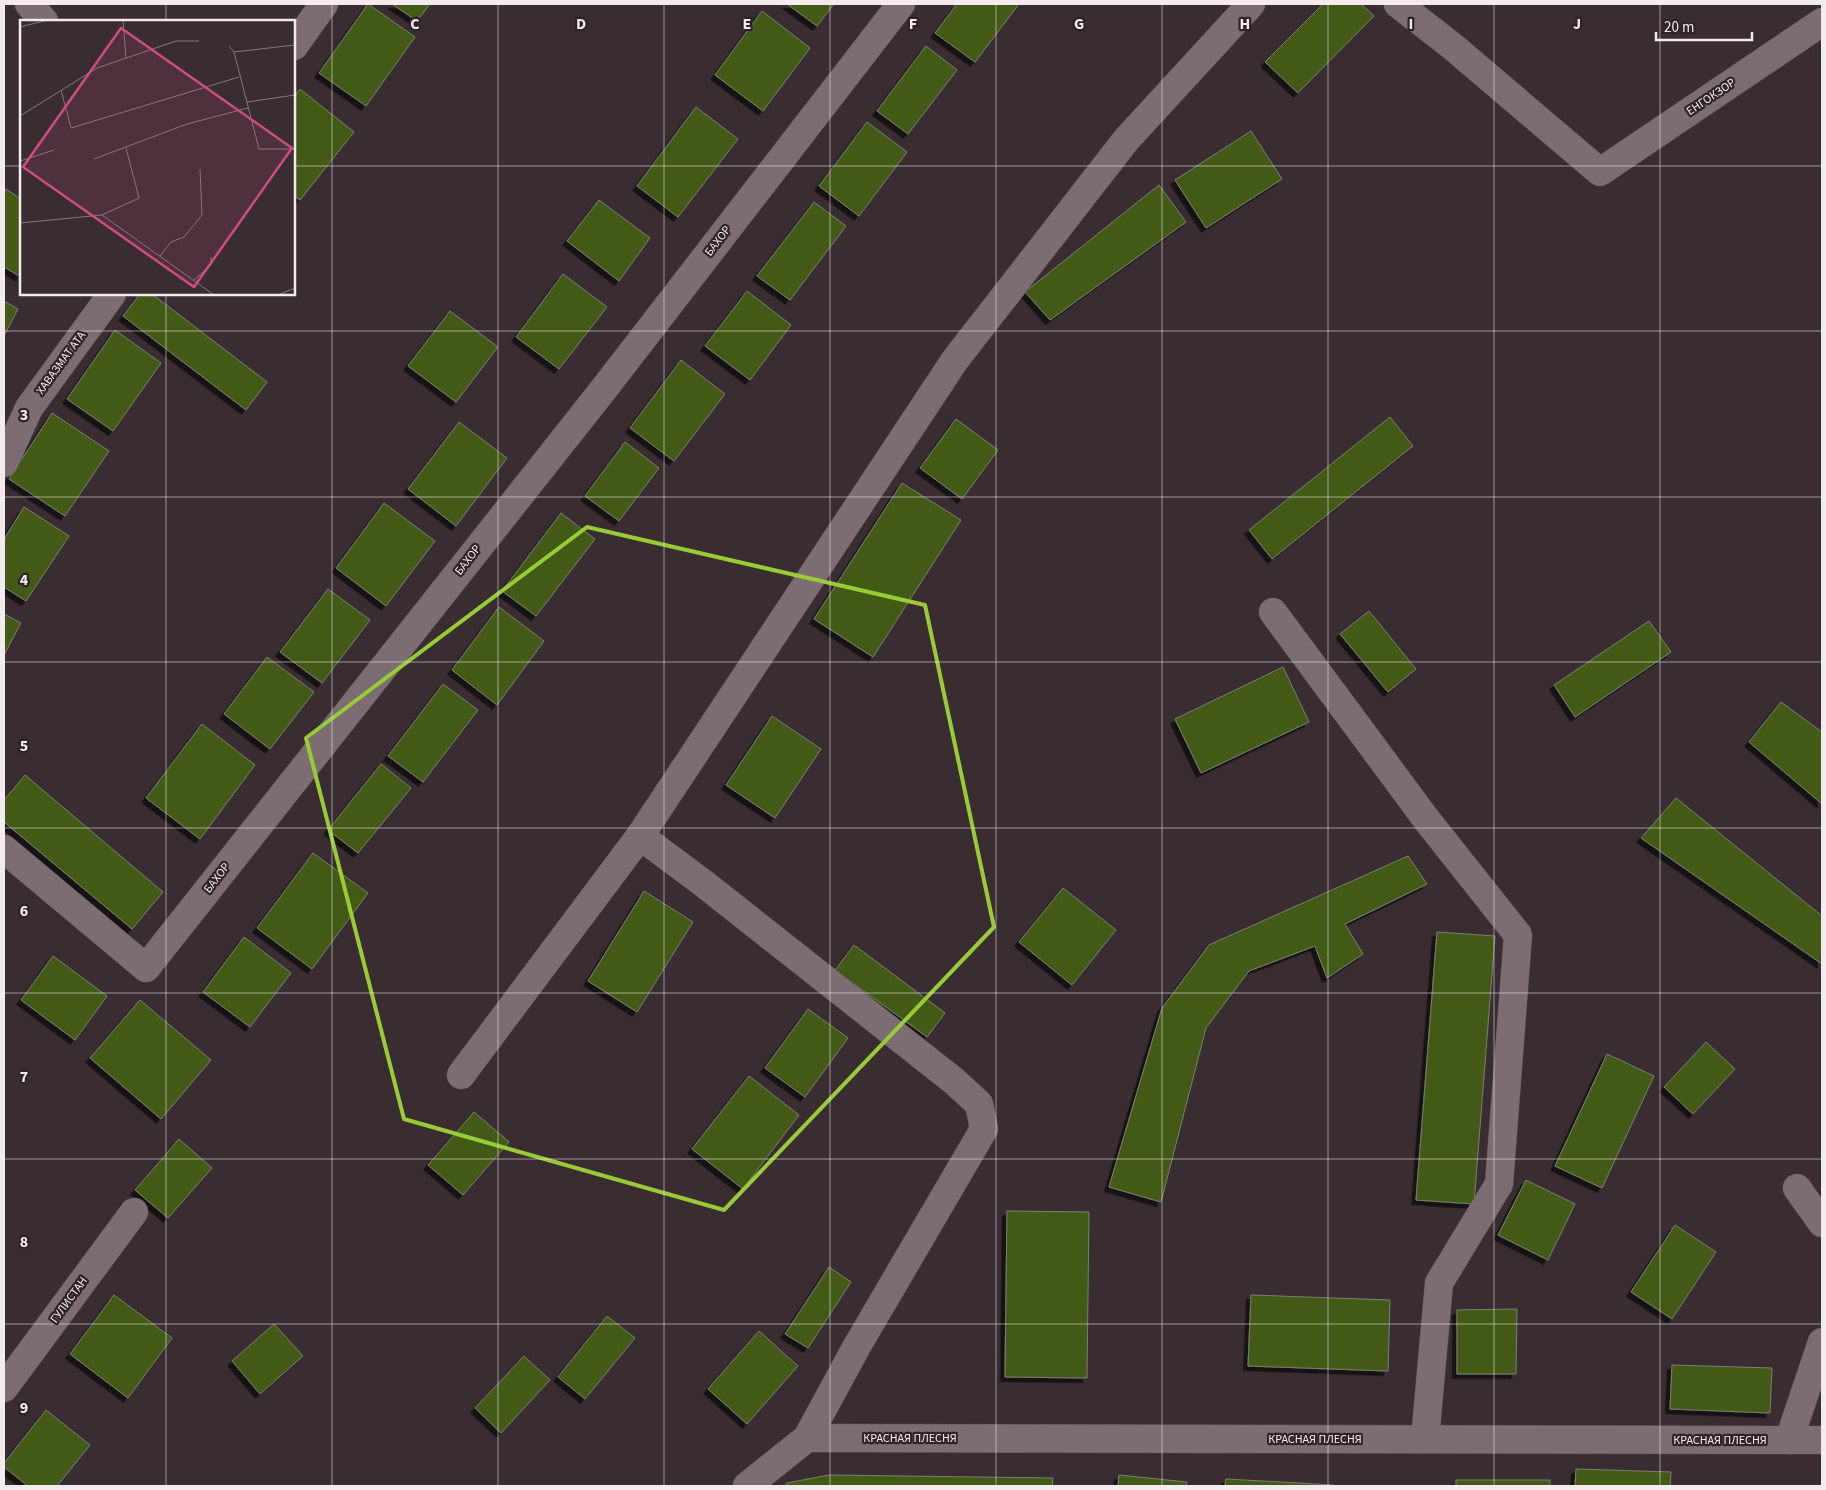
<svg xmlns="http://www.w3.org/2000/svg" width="1826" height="1490" font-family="'Source Sans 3',sans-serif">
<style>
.building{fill:#425a13;stroke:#7a8074;filter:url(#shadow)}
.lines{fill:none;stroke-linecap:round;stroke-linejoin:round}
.street-casing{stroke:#574d51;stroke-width:29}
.street{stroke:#7b6d72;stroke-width:28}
.marked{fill:none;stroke:#98cb36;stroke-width:4;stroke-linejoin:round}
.grid{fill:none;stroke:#f3ebee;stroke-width:1;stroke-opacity:0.55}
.labels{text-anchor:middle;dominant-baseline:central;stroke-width:4.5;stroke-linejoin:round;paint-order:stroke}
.street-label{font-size:12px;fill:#f3ebee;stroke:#2f2328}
.inset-road{fill:none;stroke:#83797d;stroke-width:1}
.view{fill:#ce4d80;fill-opacity:0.15;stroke:#ce4d80;stroke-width:2.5}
.inset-edge{fill:none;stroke:#f3ebee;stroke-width:2.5}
.grid-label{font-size:16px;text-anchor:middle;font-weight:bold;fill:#f3ebee;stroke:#2f2328;stroke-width:4.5;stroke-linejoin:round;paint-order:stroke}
</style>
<defs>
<filter id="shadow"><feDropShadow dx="-4.5" dy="4.5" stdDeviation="0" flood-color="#0009"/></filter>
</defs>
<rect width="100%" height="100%" fill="#392d32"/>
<g class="building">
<path d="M368,4l47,33 -49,69 -47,-33z"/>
<path d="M392,4h38l-13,17z"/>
<path d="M787,4h47l-17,22z"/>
<path d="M957,4h62l-44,58 -40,-29z"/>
<path d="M1323,4h38l13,12 -76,77 -33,-31z"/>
<path d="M762,11l48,37 -47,63 -48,-36z"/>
<path d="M926,46l31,24 -49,64 -31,-23z"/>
<path d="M300,89l54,43 -54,68 -6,-4v-99z"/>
<path d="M696,107l42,32 -60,78 -41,-31z"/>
<path d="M867,122l40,30 -48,64 -40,-30z"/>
<path d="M1251,131l31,48 -76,49 -31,-48z"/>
<path d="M1159,185l27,37 -136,98 -25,-28z"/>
<path d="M6,189l15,10v78l-17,-10v-74z"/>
<path d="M599,200l51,38 -31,43 -52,-40z"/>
<path d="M814,202l32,24 -56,74 -33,-24z"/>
<path d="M563,274l44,33 -48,62 -43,-32z"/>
<path d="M747,291l44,34 -41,55 -45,-34z"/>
<path d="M140,294h12l115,88 -21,28 -123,-94z"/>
<path d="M4,301l14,8 -14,27z"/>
<path d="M450,311l48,36 -42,55 -48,-36z"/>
<path d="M115,330l46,33 -48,68 -46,-32z"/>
<path d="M681,360l44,34 -51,67 -44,-33z"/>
<path d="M52,413l57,38 -44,65 -56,-37z"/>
<path d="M1390,417l23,29 -141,113 -23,-29z"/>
<path d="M956,419l42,31 -36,49 -42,-31z"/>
<path d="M459,422l48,36 -51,68 -48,-37z"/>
<path d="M625,442l34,26 -40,53 -34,-25z"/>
<path d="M902,483l59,37 -88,137 -59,-38z"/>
<path d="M384,503l51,38 -49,65 -50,-38z"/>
<path d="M24,507l45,29 -43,65 -22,-14v-48z"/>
<path d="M561,513l34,26 -59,77 -34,-25z"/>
<path d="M328,589l42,31 -48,63 -42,-31z"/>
<path d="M499,607l45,34 -47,64 -45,-35z"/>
<path d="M1369,611l47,58 -28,23 -48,-58z"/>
<path d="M4,614l17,9 -17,32z"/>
<path d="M1649,621l22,31 -96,65 -21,-32z"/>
<path d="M267,657l47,35 -44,57 -46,-35z"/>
<path d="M1283,667l26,55 -108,51 -26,-54z"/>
<path d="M443,684l35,26 -55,72 -35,-26z"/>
<path d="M1781,702l41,30v72l-73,-62z"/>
<path d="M772,716l49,33 -46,69 -49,-33z"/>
<path d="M202,724l53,41 -55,74 -54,-41z"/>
<path d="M381,764l30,24 -53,65 -30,-23z"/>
<path d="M25,775l138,117 -31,37 -128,-107v-22z"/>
<path d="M1676,798l146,118v48l-181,-126z"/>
<path d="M313,853l55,40 -56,76 -55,-41z"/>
<path d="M1408,856l19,28 -82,40 18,30 -36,24 -12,-32 -66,25 -43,57 -45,174 -52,-15 53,-179 47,-63z"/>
<path d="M1063,888l53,42 -44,55 -53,-43z"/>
<path d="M644,891l49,31 -56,90 -49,-31z"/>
<path d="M1437,932l58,4 -21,268 -58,-4z"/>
<path d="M244,937l47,36 -41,54 -47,-35z"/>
<path d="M854,945l91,68 -18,24 -92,-67z"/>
<path d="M53,956l54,40 -32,44 -54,-40z"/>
<path d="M140,1000l71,60 -50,59 -71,-61z"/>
<path d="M808,1009l40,29 -43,59 -40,-29z"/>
<path d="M1706,1042l29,27 -42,45 -29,-27z"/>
<path d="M1607,1054l47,22 -52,112 -47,-22z"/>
<path d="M749,1076l50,39 -56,74 -51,-40z"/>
<path d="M474,1112l35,30 -46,53 -35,-30z"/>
<path d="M179,1139l33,29 -44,50 -33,-28z"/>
<path d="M1526,1180l49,24 -27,56 -50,-25z"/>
<path d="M1007,1211l82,1 -2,166 -82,-1z"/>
<path d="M1675,1225l41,27 -44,67 -41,-27z"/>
<path d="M829,1267l22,15 -43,66 -23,-14z"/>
<path d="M114,1295l58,43 -44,60 -58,-44z"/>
<path d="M1251,1295l139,5 -2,71 -140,-5z"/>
<path d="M1517,1309l-1,65h-59v-64z"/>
<path d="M607,1316l28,22 -50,61 -27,-22z"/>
<path d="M274,1324l29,32 -43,38 -28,-33z"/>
<path d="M759,1331l39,35 -51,58 -39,-35z"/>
<path d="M524,1356l26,24 -49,53 -26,-25z"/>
<path d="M1672,1365l100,3 -2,45 -100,-4z"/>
<path d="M46,1410l44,35 -33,41h-29l-24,-19v-4z"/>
<path d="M1576,1469l95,3 -1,14h-95z"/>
<path d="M829,1475l224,3 -1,8h-267l2,-3z"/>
<path d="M1119,1475l68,7 -1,4h-68z"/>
<path d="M1226,1479l108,6v1h-109z"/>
<rect x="1456" y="1480" width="94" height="6"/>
</g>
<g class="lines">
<g class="street-casing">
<g id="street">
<path d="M29,4l15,17"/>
<path d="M1398,4l54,42 148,126 222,-150"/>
<path d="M294,46l30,-42"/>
<path d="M4,463l25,-55 83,-114"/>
<path d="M1273,612l153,207 92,116 -19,249 -60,99 -14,156"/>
<path d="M640,836l63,47 251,198 25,23 5,25 -127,217 -50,92 -60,48"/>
<path d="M4,849l142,119 457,-578 298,-386"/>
<path d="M461,1075l179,-239 315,-476 171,-220 125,-136"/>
<path d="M1797,1188l25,35"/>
<path d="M4,1388l130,-176"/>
<path d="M807,1438l1015,2"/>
<path d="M1789,1440l33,-98"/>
</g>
</g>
<use href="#street" class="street"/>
</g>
<path class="marked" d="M587,527l338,78 69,322 -270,283 -320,-91 -98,-381z"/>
<path class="grid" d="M166,4v17M332,4v1482M498,4v1482M664,4v1482M830,4v1482M996,4v1482M1162,4v1482M1328,4v1482M1494,4v1482M1660,4v1482M4,166h17M294,166h1528M166,294v1192M4,331h1818M4,497h1818M4,662h1818M4,828h1818M4,993h1818M4,1159h1818M4,1324h1818"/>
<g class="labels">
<g class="street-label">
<text transform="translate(1711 97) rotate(-34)">ЕНГОКЗОР</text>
<text transform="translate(718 241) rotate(-52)">БАХОР</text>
<text transform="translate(61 363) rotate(-54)">ХАВАЗМАТ АТА</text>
<text transform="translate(468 560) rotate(-52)">БАХОР</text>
<text transform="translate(217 878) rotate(-52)">БАХОР</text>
<text transform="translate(69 1300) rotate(-54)">ГУЛИСТАН</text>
<text x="910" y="1438">КРАСНАЯ ПЛЕСНЯ</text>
<text x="1315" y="1439">КРАСНАЯ ПЛЕСНЯ</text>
<text x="1720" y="1440">КРАСНАЯ ПЛЕСНЯ</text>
</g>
</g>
<g transform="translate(20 20)">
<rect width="275" height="275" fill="#392d32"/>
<path class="inset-road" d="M103,0l3,38M0,7l28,-7M209,26l5,6 25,97h36M214,32l61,-7M41,70l10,38 168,-51M227,82l48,-7M0,96l77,-48 79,-27h23M74,139l93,-35 61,-16M0,141l34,-11M82,195l112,80M0,203l82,-8 37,-17 -13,-50M140,236l11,-14 13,-5 18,-22 -2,-46M174,260l17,-15v-8M258,275l17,-7"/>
<path class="view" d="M101,8l171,120 -98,139 -171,-120z"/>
<rect width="275" height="275" class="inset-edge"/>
</g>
<g class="grid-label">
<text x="415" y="29">C</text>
<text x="581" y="29">D</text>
<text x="747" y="29">E</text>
<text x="913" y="29">F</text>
<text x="1079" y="29">G</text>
<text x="1245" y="29">H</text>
<text x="1411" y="29">I</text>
<text x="1577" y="29">J</text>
<text x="24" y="420">3</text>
<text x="24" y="585">4</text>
<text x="24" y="751">5</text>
<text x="24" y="916">6</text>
<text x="24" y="1082">7</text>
<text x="24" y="1247">8</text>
<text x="24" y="1413">9</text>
</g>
<rect width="1826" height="1490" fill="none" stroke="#f3ebee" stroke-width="10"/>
<path d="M1656 32v8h96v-8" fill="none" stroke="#f3ebee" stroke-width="2.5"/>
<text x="1664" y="32" font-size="15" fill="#f3ebee" stroke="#2f2328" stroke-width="4" paint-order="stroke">20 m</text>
</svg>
